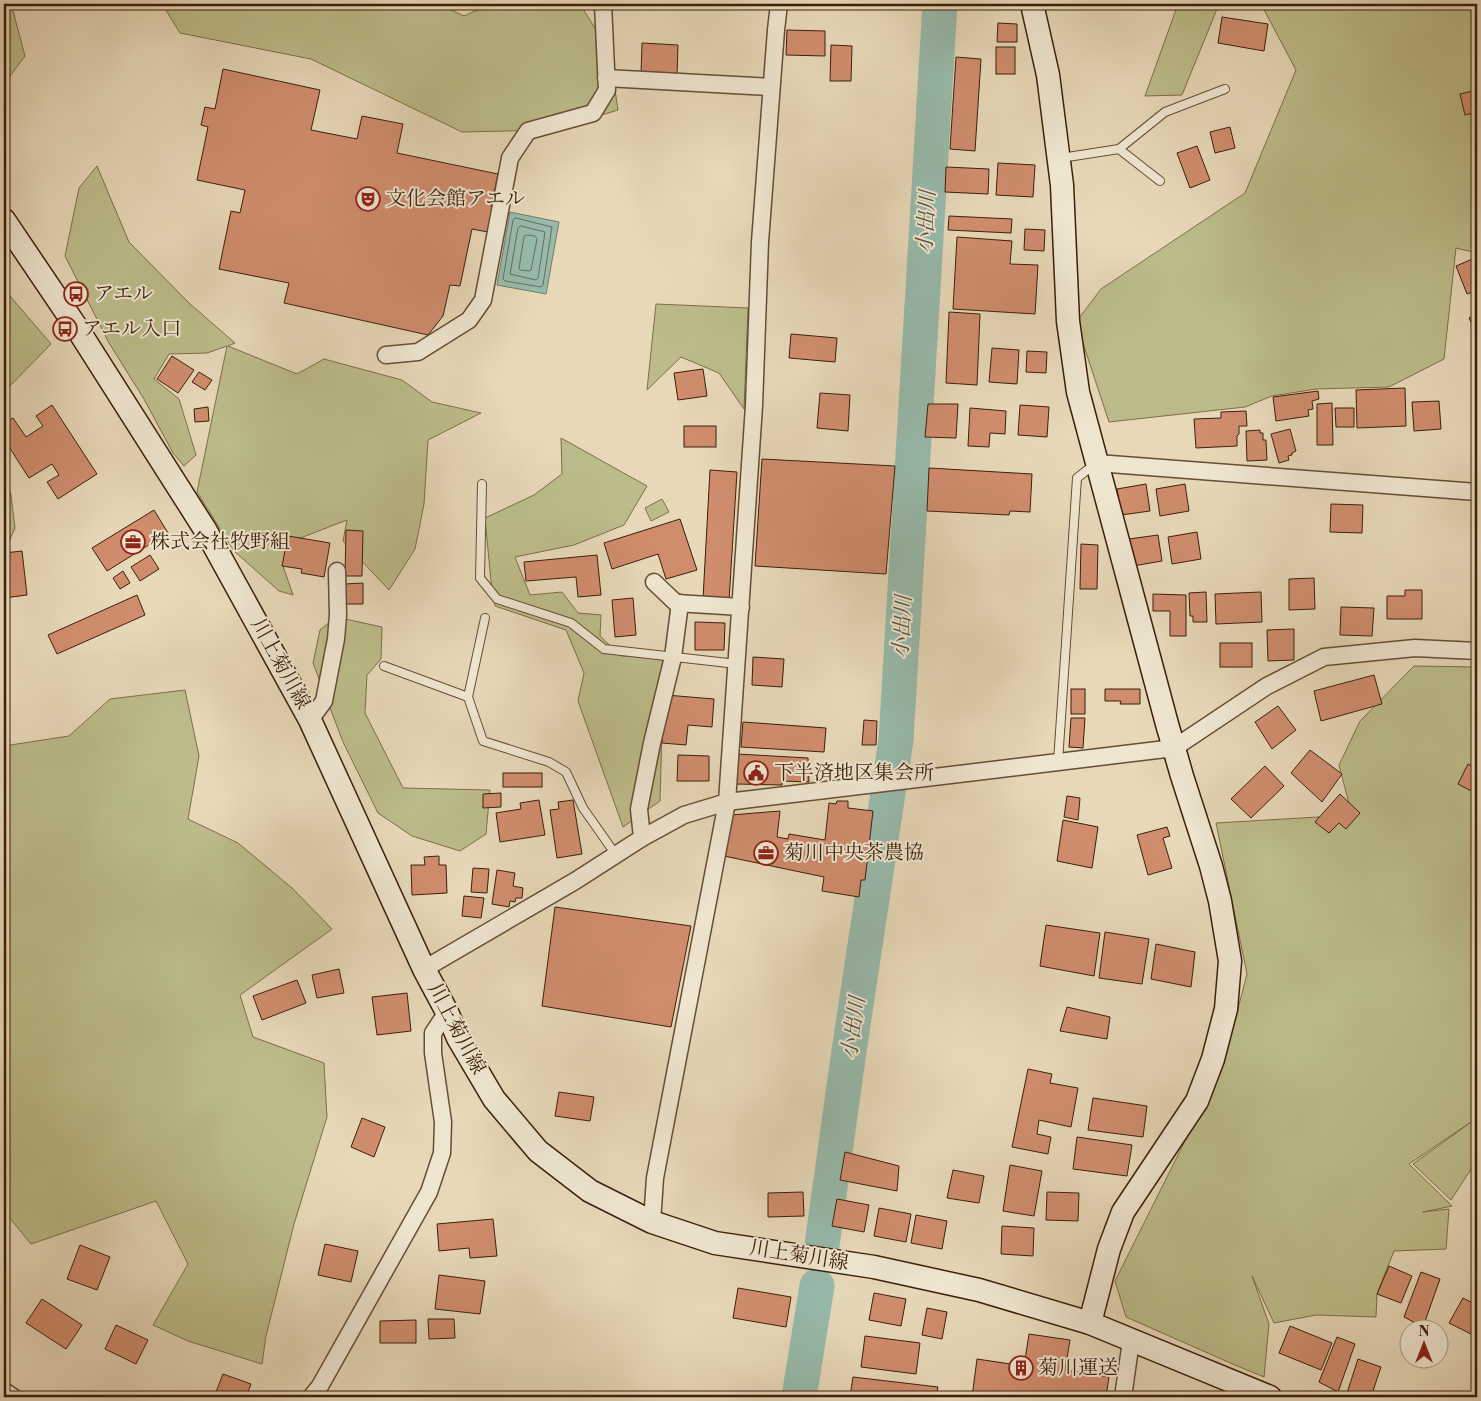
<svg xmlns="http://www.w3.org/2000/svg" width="1481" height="1401" font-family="'Libre Bodoni','Noto Serif JP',serif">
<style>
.green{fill:#bcbc8a;stroke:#7c6e49}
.water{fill:#97baab;stroke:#727c6a}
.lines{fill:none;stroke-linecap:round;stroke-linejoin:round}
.shore{stroke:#696c5a;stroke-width:1}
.river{stroke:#97baab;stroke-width:35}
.building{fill:#d08d6e;stroke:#3b1f08}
.lane-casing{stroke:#664d34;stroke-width:10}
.street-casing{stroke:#664d34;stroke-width:19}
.secondary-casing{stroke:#3b1f08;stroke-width:25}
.lane{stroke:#efe6d1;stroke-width:8}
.street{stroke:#efe6d1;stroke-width:16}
.secondary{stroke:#efe6d1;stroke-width:22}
.labels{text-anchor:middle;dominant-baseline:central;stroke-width:4;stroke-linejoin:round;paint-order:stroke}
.poi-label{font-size:20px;fill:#3b1f08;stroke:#efe6d1;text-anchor:start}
.street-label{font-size:20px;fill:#3b1f08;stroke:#efe6d1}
.water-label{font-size:21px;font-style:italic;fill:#574e39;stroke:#efe6d1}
</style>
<rect width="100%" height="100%" fill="#e7d8b8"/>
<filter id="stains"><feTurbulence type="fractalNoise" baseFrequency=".004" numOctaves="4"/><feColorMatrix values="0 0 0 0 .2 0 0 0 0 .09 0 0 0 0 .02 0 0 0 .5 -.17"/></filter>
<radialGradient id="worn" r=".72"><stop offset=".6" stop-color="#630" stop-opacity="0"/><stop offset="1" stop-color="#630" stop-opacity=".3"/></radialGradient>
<g class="green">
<path d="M4,4h7l1,3 13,49 -21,28z"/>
<path d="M162,4h276l26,12 26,-12h90l29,47 9,59 -65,20 -91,2 -151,-73 -131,-26z"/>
<path d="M1178,4h41l-37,91 -37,1z"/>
<path d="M1261,4h216v249l-21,-5 -12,111 -55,28 -73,2 -44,7 -27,11 -136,15 -33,-100 25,-33 144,-96 51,-123z"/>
<path d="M97,166l32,76 60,61 46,40 -7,3 69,28 27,-15 78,21 30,22 49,11 -53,27 -4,64 -9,45 -26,41 -46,-49 4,-21 -57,22 -7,24 10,29 -14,-4 -45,-40 -37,-59 30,-146 -20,7 -38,1 -15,25 25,20 17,56 -12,11 -11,-13 -29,-54 -35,-56 -44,-87 14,-68z"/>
<path d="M4,289l47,55 -47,48z"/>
<path d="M656,304l92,4 -4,101 -25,-36 -38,-16 -34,33z"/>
<path d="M561,438l86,48 -23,39 -50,20 -59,12 15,38 32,-3 16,21 23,2 -1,21 21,20 43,2 -4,143 -37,26 -45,-126 6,-28 -18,-43 -71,-24 -3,-14 -7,-74 49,-23 28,-21z"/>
<path d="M4,477l7,18 4,33 -11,25z"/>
<path d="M662,499l7,13 -18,9 -6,-13z"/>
<path d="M336,617l46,10 -1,32 -14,16 -2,38 38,75 87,2 -4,44 -26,17 -48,-15 -34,-23 -35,-71 -30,-79 7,-33z"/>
<path d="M1414,666l63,1v493l-26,40 -38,-36 61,-44 -65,44 43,42 -29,6 26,-3 -3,40 -52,2 -17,43 -1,23 -60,-2 -42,8 -22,-47 17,48 -5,53 -29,-12 -109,-48 -11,-36 109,-218 23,-89 -31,-151 136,-8 -13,-50 21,-44z"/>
<path d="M185,690l14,66 -11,63 50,24 54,45 40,41 -92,66 13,42 71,26 3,54 -33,107 -28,112 -4,28 -74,-23 -35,-16 35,-61 -32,-63 -125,43 -27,-33v-465l65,-10 41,-37z"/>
</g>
<path class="water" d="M510,212l49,10 -13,72 -49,-9z"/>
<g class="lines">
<g class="shore">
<path d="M516,218l36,9 -9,58 -2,2 -36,-6 -2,-2 10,-59z"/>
<path d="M521,226l24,6 -7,46 -2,2 -26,-6 8,-46z"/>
<path d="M527,235l8,1 2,3 -6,31 -2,1 -9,-1 -1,-2 5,-31z"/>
</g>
<g class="river">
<path d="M822,1245l27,-194 47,-311 44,-736"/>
<path d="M799,1397l18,-111"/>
</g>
</g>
<g class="building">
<path d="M1046,4h16l-16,3z"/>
<path d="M1222,17l46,7 -4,27 -46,-8z"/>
<path d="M998,23l19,1v18h-20z"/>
<path d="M787,30l38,1v25l-39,-1z"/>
<path d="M642,43l36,2 -1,30 -36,-1z"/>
<path d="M831,45l21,1 -1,35h-21z"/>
<rect x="996" y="47" width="19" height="27"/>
<path d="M956,57l25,2 -6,92 -25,-2z"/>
<path d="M223,69l97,21 -9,40 46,9 5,-23 41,8 -6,29 101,21 -7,33 8,2 -6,24 -21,-4 -12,57 -10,-1 -7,31 -15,19 -144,-32 5,-20 -70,-14 12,-58 9,2 5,-23 -48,-10 11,-53 -7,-2 4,-18 10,2z"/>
<path d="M1477,90v22l-12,3 -5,-21z"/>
<path d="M1230,127l5,21 -20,5 -5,-21z"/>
<path d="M1197,146l13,34 -20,8 -13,-35z"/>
<path d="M998,163l37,2 -2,32 -37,-2z"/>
<path d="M946,167l43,2 -1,25 -43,-2z"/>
<path d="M949,216l63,3 -1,14 -63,-3z"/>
<path d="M1025,229l20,1 -1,21 -20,-1z"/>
<path d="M957,237l55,4 -2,23 28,1 -3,49 -82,-5z"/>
<path d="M1477,257v33l-10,4 -11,-28z"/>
<path d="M949,312l31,2 -3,71 -31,-2z"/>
<path d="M1477,314v20l-8,-16z"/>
<path d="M791,334l46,4 -2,24 -46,-4z"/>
<path d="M992,348l27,2 -2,34 -28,-2z"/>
<path d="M1027,351l20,1 -1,21 -20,-1z"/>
<path d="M172,356l22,14 -16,23 -21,-14z"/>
<path d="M703,369l4,27 -29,4 -4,-27z"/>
<path d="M199,372l13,8 -7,10 -13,-8z"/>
<path d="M1405,388l1,38 -49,2 -1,-38z"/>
<path d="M1318,391l1,8 -7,2 1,8 -5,1 1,6 -33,5 -3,-24z"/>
<path d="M820,393l30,2 -2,36 -31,-3z"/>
<path d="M1439,401l2,28 -27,2 -2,-29z"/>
<path d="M1332,403l1,42h-16v-41z"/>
<path d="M928,404h30l-2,34 -31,-1z"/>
<path d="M52,405l45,69 -39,25 -11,-17 12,-7 -7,-11 -23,14 -25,-39v-16l9,-5 13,19 17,-11 -7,-10z"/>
<path d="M1020,405l29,2 -2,30 -29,-2z"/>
<path d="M208,407l1,14 -14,1 -1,-13z"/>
<path d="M970,408l36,3 -1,23 -15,-1 -1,14 -21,-1z"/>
<path d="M1335,408h19v19h-18z"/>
<path d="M1246,411l1,15h-8v8l-2,2v10l-41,2 -2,-29 27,-1v-6z"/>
<rect x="684" y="426" width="32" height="21"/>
<path d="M1290,429l6,22 -4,2v2l-4,1 1,4 -10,3 -8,-29z"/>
<path d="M1260,430v3h3v7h3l1,20 -20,1 -1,-30z"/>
<path d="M762,459l133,7 -9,108 -131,-8z"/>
<path d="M929,468l103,6 -2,38 -20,-1 -1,4 -82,-4z"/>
<path d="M710,470l27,2 -8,129 -26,-2z"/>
<path d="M1146,484l4,27 -29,4 -4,-26z"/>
<path d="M1185,484l4,27 -29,5 -4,-27z"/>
<path d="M1331,504l32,1 -1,28 -32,-1z"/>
<path d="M154,510l14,23 -61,38 -15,-23z"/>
<path d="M680,519l17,51 -31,9 -8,-25 -46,15 -8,-26z"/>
<path d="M346,530l17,1 -1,45h-17z"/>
<path d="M1197,532l4,27 -29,5 -4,-27z"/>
<path d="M1158,535l4,26 -29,5 -4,-27z"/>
<path d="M288,536l42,7 -6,34 -23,-4 1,-4 -20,-3z"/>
<path d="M1081,544l17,1 -1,44h-17z"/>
<path d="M22,551l5,44 -23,3v-45z"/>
<path d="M150,555l9,14 -19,12 -9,-14z"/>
<path d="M597,555l4,40 -23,2 -2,-20 -50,4 -2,-19z"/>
<path d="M123,571l7,12 -10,6 -7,-11z"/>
<path d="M1314,578l1,31 -26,1v-31z"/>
<path d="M363,583v21h-17l-1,-20z"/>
<path d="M1405,590h17v29h-35v-23h18z"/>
<path d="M1206,592l1,30h-14v-6h-3l-1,-23z"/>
<path d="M1261,592l1,30 -46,2 -1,-30z"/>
<path d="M1153,594l33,1v41h-16v-25h-17z"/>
<path d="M137,595l8,20 -88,39 -9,-19z"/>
<path d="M633,598l3,37 -21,2 -3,-37z"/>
<path d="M1341,607l33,1 -2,28 -32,-1z"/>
<path d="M695,622l30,1 -1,27h-29z"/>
<path d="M1294,629v31l-26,1 -1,-31z"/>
<rect x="1220" y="643" width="32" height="24"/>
<path d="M753,657l31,2 -2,28 -30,-2z"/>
<path d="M1374,675l8,29 -61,17 -7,-30z"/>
<rect x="1071" y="689" width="14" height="25"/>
<path d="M1105,689h35v15h-20l1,-3h-16z"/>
<path d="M666,695l48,4 -2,28 -24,-2 -2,20 -24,-2z"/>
<path d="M1278,706l18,24 -24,19 -17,-27z"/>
<path d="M1071,718h14l-2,30 -14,-1z"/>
<path d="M864,720l13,1 -1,24h-14z"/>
<path d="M743,722l83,6 -2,24 -83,-5z"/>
<path d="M1310,750l32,24 -20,28 -31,-29z"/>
<path d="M737,754l71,4 1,24 -27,-1v4l-46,-1z"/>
<path d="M678,755l31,1v25h-32z"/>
<path d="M1468,764l9,5v25l-19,-10z"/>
<path d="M1265,766l19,20 -33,32 -20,-19z"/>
<rect x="503" y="773" width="39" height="14"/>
<path d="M501,793v14l-18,1v-14z"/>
<path d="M1340,794l20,19 -14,16 -7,-6 -10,10 -14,-11z"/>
<path d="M1067,796l13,2 -2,22 -14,-3z"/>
<path d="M539,800l6,35 -45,7 -4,-29 25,-4 -1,-6z"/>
<path d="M573,800l9,54 -25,4 -7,-48 9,-1 -1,-7z"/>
<path d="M837,801h11v7l25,3 -8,69h-4l-2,17 -37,-6 2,-14 -100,-21 7,-41 49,-4 -3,26 11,2 1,-5 36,6 4,-37 7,1z"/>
<path d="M1063,820l35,7 -6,41 -35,-7z"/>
<path d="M1167,827l3,9 -7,2 9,30 -24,7 -11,-40z"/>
<path d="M439,856v9h7l1,28 -35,2 -1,-30h14l-1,-8z"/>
<path d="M473,868l16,1 -2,24 -16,-1z"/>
<path d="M497,870l18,3 -2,13 10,2 -1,10h-6l-1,4 -5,-1 -1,6 -17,-3z"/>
<path d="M464,896l20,2 -3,20 -19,-2z"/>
<path d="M555,907l136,19 -20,101 -129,-21z"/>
<path d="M1046,925l54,8 -6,43 -54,-10z"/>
<path d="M1105,932l44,7 -7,45 -43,-6z"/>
<path d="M1156,944l39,8 -4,35 -40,-8z"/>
<path d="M339,969l5,24 -27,5 -5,-23z"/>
<path d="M297,980l9,23 -44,17 -9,-24z"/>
<path d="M407,993l4,38 -34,4 -5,-38z"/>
<path d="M1067,1007l43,10 -3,22 -47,-8z"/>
<path d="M1028,1069l24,5 -2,9 28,5 -7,39 -32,-7 -2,14 14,3 -3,17 -36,-7z"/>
<path d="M559,1092l35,5 -4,24 -35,-5z"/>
<path d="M1093,1098l54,8 -4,31 -55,-7z"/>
<path d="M362,1118l23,9 -11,30 -23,-10z"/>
<path d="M1077,1137l55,8 -5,31 -54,-7z"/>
<path d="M845,1152l54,14 -2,25 -57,-11z"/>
<path d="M1010,1165l32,6 -8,45 -31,-5z"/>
<path d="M953,1170l31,6 -5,27 -32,-5z"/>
<path d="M803,1192l1,24 -36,1v-24z"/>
<path d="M1047,1192l32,1 -1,28 -32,-1z"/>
<path d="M837,1199l32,6 -5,27 -32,-6z"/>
<path d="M879,1208l32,6 -5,28 -32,-6z"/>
<path d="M916,1215l31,6 -5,28 -31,-6z"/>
<path d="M493,1219l4,37 -27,2 -1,-10 -30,3 -2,-27z"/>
<path d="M1002,1226l32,2 -1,28 -32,-2z"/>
<path d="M325,1244l33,7 -7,31 -33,-7z"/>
<path d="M80,1245l30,12 -13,33 -30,-11z"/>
<path d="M1389,1266l23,10 -11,27 -24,-9z"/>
<path d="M1421,1272l19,7 -17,48 -19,-10z"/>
<path d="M439,1275l46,6 -5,33 -45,-5z"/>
<path d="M738,1288l53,9 -5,30 -53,-9z"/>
<path d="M874,1293l32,6 -5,27 -32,-6z"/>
<path d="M1463,1298l14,7v32l-28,-14z"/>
<path d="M42,1299l40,26 -16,24 -40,-26z"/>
<path d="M927,1308l20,4 -5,27 -20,-4z"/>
<path d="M428,1319h26l1,19 -26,1z"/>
<path d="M416,1320v23h-36v-22z"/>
<path d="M116,1325l32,15 -12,24 -31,-15z"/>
<path d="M1290,1326l42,17 -11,27 -42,-17z"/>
<path d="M1029,1334l41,6 -5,30 44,7 -3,20h-134l5,-38 47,7z"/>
<path d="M865,1336l55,7 -4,31 -55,-7z"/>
<path d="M1337,1337l18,7 -17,48 -19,-10z"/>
<path d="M1358,1359l23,8 -10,30h-10l-14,-4z"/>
<path d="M223,1374l28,10 -5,13h-32z"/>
<path d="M853,1377l85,10 -2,10h-72l-14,-1z"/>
</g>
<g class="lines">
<g class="lane-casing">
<g id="lane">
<path d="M1119,149l41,32"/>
<path d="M1061,158l58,-9 46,-37 60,-23"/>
<path d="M482,484l-2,94 17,21 74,24 33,26 133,15"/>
<path d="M384,666l84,31 17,-79"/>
<path d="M468,697l15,44 66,21 17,10 17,36 33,47"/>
<path d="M1058,762l19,-284 18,-14"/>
</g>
</g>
<g class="street-casing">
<g id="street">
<path d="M606,78l165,9"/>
<path d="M386,355l32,-3 51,-32 14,-20 27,-142 18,-27 65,-18 14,-23 -4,-86"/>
<path d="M1097,463l380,29"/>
<path d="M654,582l22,21 65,4"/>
<path d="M310,720l14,-19 12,-62 2,-24 -1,-44"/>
<path d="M642,838l-3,-29 13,-66 21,-86 7,-54"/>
<path d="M424,969l151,-88 67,-43 42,-23 43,-13 447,-54 93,-62 57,-29 91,-9 62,3"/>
<path d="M652,1222l3,-44 72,-376 27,-396 6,-164 16,-212 3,-26"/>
<path d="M4,1391l9,6"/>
<path d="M311,1397l9,-11 109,-194 13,-39 1,-31 -10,-69v-20l14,-21"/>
<path d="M1123,1397l8,-56"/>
</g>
</g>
<g class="secondary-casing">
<g id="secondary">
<path d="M1032,4l16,71 14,110 6,136 10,71 89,332 15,52 29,90 9,35 10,60 -4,48 -13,50 -16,42 -74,111 -14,37 -19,74"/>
<path d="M4,220l71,105 131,206 104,189 114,249 23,43 11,26 36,61 44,52 52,40 62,31 63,21 159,24 105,23 111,33 180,74"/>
</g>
</g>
<use href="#lane" class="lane"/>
<use href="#street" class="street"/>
<use href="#secondary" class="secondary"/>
</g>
<defs>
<g id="theatre-ring" transform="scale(1.25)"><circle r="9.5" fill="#efe6d1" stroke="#8f2418" stroke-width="1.5"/><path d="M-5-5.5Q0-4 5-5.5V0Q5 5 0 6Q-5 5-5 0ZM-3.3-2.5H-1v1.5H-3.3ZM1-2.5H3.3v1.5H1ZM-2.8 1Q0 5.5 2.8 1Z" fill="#8f2418"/></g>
<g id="bus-ring" transform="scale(1.25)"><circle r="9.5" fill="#efe6d1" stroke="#8f2418" stroke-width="1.5"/><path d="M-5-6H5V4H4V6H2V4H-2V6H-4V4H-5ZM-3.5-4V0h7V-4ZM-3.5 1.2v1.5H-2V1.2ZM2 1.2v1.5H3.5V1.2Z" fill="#8f2418"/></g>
<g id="office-ring" transform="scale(1.25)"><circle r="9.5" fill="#efe6d1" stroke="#8f2418" stroke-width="1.5"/><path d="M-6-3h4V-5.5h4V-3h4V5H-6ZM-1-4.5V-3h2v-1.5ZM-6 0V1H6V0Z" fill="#8f2418"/></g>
<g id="civic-ring" transform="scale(1.25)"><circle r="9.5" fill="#efe6d1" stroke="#8f2418" stroke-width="1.5"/><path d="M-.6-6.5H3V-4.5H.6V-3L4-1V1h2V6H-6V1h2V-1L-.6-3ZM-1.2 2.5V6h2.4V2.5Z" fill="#8f2418"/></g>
<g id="building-ring" transform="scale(1.25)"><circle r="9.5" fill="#efe6d1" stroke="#8f2418" stroke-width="1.5"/><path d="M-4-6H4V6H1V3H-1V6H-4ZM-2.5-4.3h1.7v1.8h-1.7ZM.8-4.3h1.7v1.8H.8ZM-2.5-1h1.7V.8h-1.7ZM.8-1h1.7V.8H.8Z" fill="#8f2418"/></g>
</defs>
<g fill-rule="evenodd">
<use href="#theatre-ring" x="368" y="199"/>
<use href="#bus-ring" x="76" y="294"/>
<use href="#bus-ring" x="65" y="329"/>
<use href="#office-ring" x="133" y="542"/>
<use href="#civic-ring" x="756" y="773"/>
<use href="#office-ring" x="766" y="853"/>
<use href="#building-ring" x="1021" y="1368"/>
</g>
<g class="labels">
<g class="poi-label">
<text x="386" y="199">文化会館アエル</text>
<text x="94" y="294">アエル</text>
<text x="82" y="329">アエル入口</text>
<text x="150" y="542">株式会社牧野組</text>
<text x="774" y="773">下半済地区集会所</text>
<text x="784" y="853">菊川中央茶農協</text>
<text x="1038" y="1368">菊川運送</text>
</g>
<g class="street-label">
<text transform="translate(280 664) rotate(61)">川上菊川線</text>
<text transform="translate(456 1029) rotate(62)">川上菊川線</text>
<text transform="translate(799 1256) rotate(9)">川上菊川線</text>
</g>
<g class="water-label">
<text transform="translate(927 222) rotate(-87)">小出川</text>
<text transform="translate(903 627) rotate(-87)">小出川</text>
<text transform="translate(854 1028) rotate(-82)">小出川</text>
</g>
</g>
<rect width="1481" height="1401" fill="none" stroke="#e7d8b8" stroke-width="20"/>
<rect x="5" y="5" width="1471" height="1391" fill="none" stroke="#3b1f08" stroke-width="2.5"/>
<rect x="10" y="10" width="1461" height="1381" fill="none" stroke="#3b1f08"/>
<g transform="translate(1424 1344)"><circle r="24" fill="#efe6d1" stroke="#a79681"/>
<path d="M0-4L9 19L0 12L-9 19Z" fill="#8f2418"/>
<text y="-8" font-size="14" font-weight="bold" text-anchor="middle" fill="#3b1f08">N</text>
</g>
<rect width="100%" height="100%" filter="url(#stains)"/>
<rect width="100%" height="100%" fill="url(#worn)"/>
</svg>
